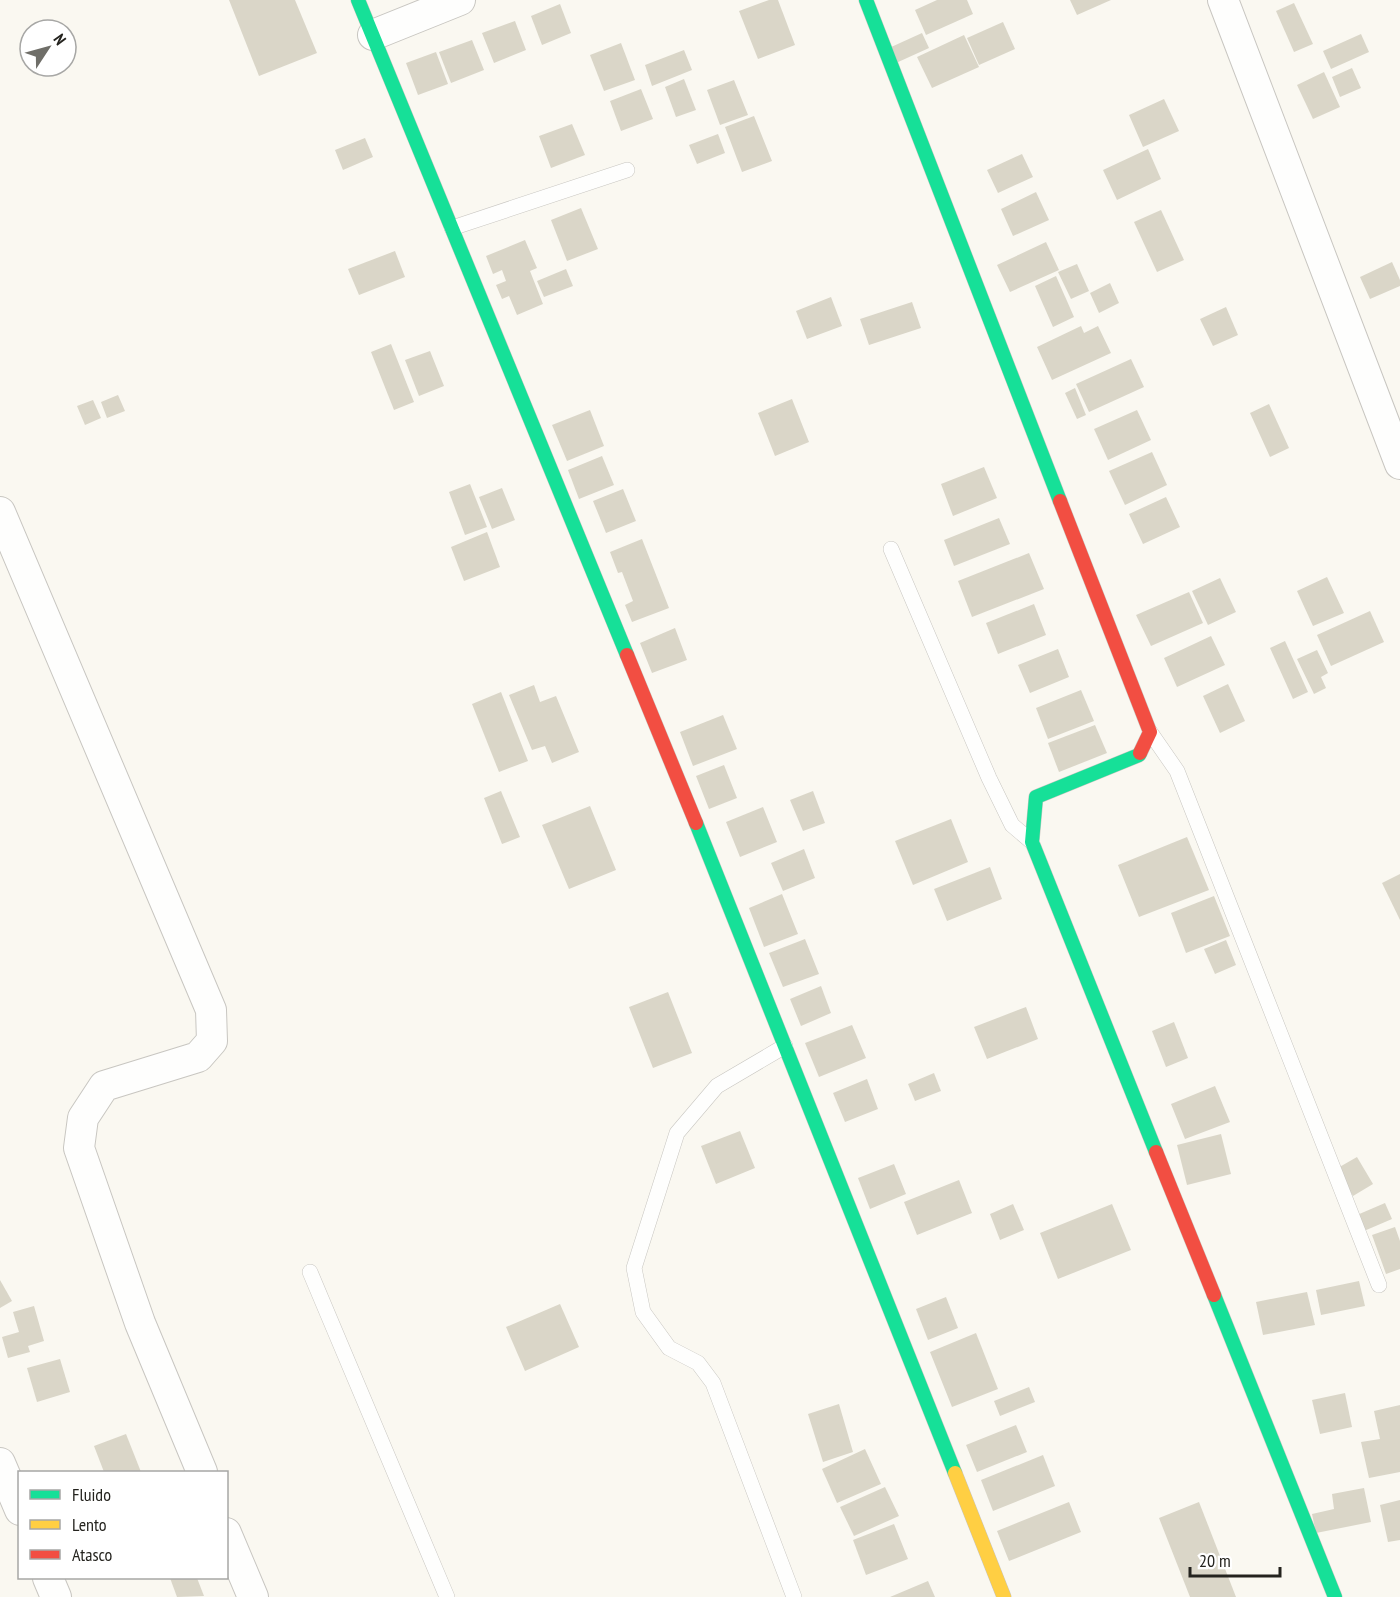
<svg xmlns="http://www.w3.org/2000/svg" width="1400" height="1597" font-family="'PT Sans Narrow',sans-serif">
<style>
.building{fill:#dad6c8}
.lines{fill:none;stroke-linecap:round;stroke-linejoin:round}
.lane-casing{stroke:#c8c6c1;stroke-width:16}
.street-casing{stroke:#c8c6c1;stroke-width:32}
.fast-casing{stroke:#c8c6c1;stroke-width:15}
.slow-casing{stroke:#c8c6c1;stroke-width:15}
.jam-casing{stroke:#c8c6c1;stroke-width:15}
.lane{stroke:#fefefd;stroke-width:15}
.street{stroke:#fefefd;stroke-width:30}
.fast{stroke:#16e098;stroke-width:14}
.slow{stroke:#ffcf43;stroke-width:14}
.jam{stroke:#f24e42;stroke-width:14}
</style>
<rect width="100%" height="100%" fill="#faf8f1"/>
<g class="building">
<path d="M229,0h66l22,53 -58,23z"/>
<path d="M769,0h9l17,45 -37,14 -19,-48z"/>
<path d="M937,0h30l6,14 -47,21 -11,-25z"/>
<path d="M1070,0h41l-34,15z"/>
<path d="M1294,3l19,41 -19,8 -18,-41z"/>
<path d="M560,4l11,29 -29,12 -11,-29z"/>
<path d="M515,21l11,29 -32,13 -12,-30z"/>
<path d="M1003,22l12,27 -36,16 -12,-27z"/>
<path d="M922,33l7,15 -33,15 -7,-15z"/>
<path d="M1361,34l8,18 -38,17 -8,-18z"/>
<path d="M964,35l15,32 -47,21 -15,-31z"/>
<path d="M472,40l12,30 -33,13 -12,-31z"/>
<path d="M621,43l14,37 -31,11 -14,-36z"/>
<path d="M684,50l8,20 -40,16 -7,-21z"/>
<path d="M436,52l12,32 -30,11 -12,-32z"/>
<path d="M1352,68l9,20 -21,9 -8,-20z"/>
<path d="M1324,72l16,35 -27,12 -16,-34z"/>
<path d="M684,79l12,31 -20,7 -11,-30z"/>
<path d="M734,80l14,35 -28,10 -13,-35z"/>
<path d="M641,89l12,30 -32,12 -11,-30z"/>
<path d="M1164,99l15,32 -36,16 -14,-32z"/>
<path d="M754,116l18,45 -30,11 -17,-45z"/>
<path d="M572,124l13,31 -34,13 -12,-32z"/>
<path d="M718,134l7,19 -28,11 -8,-19z"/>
<path d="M365,138l8,19 -30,13 -8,-20z"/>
<path d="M1148,149l13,30 -44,21 -14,-30z"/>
<path d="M1022,154l11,23 -35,16 -11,-23z"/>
<path d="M1036,192l13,28 -36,16 -12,-27z"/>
<path d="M581,208l17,41 -31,12 -16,-41z"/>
<path d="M1161,210l23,50 -27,12 -23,-50z"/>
<path d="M525,240l12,28 -7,3 13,33 -26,11 -8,-19 -7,3 -6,-14 10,-4 -4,-11 -9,4 -7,-18z"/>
<path d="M1046,242l13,28 -49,22 -13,-27z"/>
<path d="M395,251l10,26 -46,18 -11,-26z"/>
<path d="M1392,262l8,18v6l-30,13 -10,-22z"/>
<path d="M1077,264l12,27 -18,8 -13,-27z"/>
<path d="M566,269l7,17 -29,11 -7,-16z"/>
<path d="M1056,276l18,41 -21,10 -18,-41z"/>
<path d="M1110,283l9,20 -20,10 -9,-20z"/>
<path d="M831,297l11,29 -35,13 -11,-28z"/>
<path d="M912,302l9,26 -52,17 -9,-26z"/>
<path d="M1226,307l12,28 -25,11 -13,-27z"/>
<path d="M1081,326l3,7 14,-7 13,27 -59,27 -15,-33z"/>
<path d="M391,344l23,58 -20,8 -23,-58z"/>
<path d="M430,351l14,35 -25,10 -14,-36z"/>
<path d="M1131,359l13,28 -55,25 -13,-28z"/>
<path d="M1075,388l11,27 -9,4 -12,-26z"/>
<path d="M118,395l7,16 -18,7 -6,-16z"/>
<path d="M792,399l17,43 -34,14 -17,-43z"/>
<path d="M93,400l8,18 -16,7 -8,-19z"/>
<path d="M1269,404l20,44 -19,9 -20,-44z"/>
<path d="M590,410l14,36 -37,15 -15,-36z"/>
<path d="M1137,410l14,30 -43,20 -14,-31z"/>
<path d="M1152,452l15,33 -42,20 -16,-34z"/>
<path d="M602,456l12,29 -35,14 -11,-29z"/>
<path d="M984,467l13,31 -44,18 -12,-32z"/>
<path d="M470,484l17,43 -22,8 -16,-43z"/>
<path d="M502,488l13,32 -23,9 -13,-32z"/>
<path d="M623,489l13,32 -30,12 -13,-32z"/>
<path d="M1166,497l14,30 -37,17 -14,-30z"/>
<path d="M999,518l11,26 -56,22 -10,-26z"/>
<path d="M487,532l13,35 -36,14 -13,-34z"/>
<path d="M642,539l27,69 -37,14 -7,-17 8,-4 -11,-29 -4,1 -8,-21z"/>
<path d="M1029,553l15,36 -72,28 -14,-36z"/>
<path d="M1327,577l17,36 -31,13 -16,-35z"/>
<path d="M1220,578l16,34 -28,13 -16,-34z"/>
<path d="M1189,592l14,31 -52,23 -15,-31z"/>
<path d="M1034,604l12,31 -48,19 -12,-31z"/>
<path d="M1370,611l14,31 -53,24 -14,-31z"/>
<path d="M675,628l12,32 -35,13 -12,-30z"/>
<path d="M1211,636l14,29 -48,22 -13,-29z"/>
<path d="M1285,641l23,51 -15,7 -23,-51z"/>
<path d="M1058,649l11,28 -39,16 -12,-28z"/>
<path d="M1317,650l11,23 -7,4 5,11 -12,6 -17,-35z"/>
<path d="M1228,684l17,37 -25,12 -17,-37z"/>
<path d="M534,685l6,17 16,-6 23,56 -27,11 -7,-17 -13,4 -23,-55z"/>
<path d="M1081,690l13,31 -46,18 -12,-31z"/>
<path d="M501,692l27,69 -29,11 -27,-68z"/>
<path d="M723,715l14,34 -44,17 -13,-34z"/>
<path d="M1095,725l12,28 -48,19 -11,-29z"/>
<path d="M724,765l13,33 -28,11 -13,-33z"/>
<path d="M501,791l19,46 -18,7 -18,-46z"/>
<path d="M813,791l12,32 -22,8 -13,-31z"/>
<path d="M590,806l26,64 -47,19 -27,-64z"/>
<path d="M763,807l14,35 -37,15 -14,-35z"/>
<path d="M951,819l17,43 -55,23 -18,-44z"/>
<path d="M1187,837l22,53 -70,27 -21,-52z"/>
<path d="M804,849l11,29 -32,13 -12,-28z"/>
<path d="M990,867l12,32 -55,22 -13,-32z"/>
<path d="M1400,874v46l-18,-37z"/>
<path d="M782,894l16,40 -34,13 -15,-39z"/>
<path d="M1214,896l16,40 -44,17 -15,-40z"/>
<path d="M805,939l14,35 -36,13 -14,-34z"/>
<path d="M1226,940l10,25 -21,9 -11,-25z"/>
<path d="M821,986l10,27 -30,13 -11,-27z"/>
<path d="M668,992l24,61 -39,15 -24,-61z"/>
<path d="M1026,1007l12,32 -51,20 -13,-32z"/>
<path d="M1174,1022l14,36 -22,9 -14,-36z"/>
<path d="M852,1025l14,33 -47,19 -14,-34z"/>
<path d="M934,1073l7,18 -26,10 -7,-17z"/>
<path d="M867,1079l11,30 -33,13 -12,-29z"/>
<path d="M1215,1086l15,36 -45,17 -14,-35z"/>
<path d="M740,1131l15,37 -39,16 -15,-38z"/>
<path d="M1221,1134l10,40 -44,11 -10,-40z"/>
<path d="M1357,1157l16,27 -20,12 -17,-27z"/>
<path d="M894,1164l12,30 -36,15 -12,-31z"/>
<path d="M959,1180l13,33 -55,22 -13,-33z"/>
<path d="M1385,1203l7,16 -28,12 -7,-16z"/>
<path d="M1013,1204l11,26 -24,10 -10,-26z"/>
<path d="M1112,1204l19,46 -73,29 -18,-46z"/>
<path d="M1395,1227l5,14v28l-14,5 -14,-39z"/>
<path d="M0,1280l12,21 -12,7z"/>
<path d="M1359,1281l6,25 -44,9 -5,-25z"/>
<path d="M1307,1292l8,33 -52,10 -7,-33z"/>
<path d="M946,1297l12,31 -30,12 -12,-31z"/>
<path d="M560,1304l19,43 -54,24 -19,-44z"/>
<path d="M34,1306l10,35 -16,5 2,6 -22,6 -6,-21 17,-5 -6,-20z"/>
<path d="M976,1333l22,56 -46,18 -22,-55z"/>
<path d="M60,1359l10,33 -33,10 -10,-34z"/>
<path d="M1029,1387l6,15 -35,14 -6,-15z"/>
<path d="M1345,1393l7,34 -32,7 -8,-34z"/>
<path d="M839,1404l14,48 -30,10 -15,-48z"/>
<path d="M1400,1405v67l-31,6 -8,-36 19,-3 -6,-28z"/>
<path d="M1016,1425l11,27 -50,20 -11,-27z"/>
<path d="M126,1434l15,38h-37l-10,-26z"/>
<path d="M865,1449l16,35 -44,19 -15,-34z"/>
<path d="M1043,1455l12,31 -62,25 -12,-31z"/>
<path d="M885,1487l14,29 -45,20 -14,-29z"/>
<path d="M1364,1488l7,34 -55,11 -4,-19 22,-5 -2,-15z"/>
<path d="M1400,1500v40l-12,2 -8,-37z"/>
<path d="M1069,1502l12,30 -72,29 -12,-30z"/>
<path d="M1199,1502l37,95h-46l-31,-79z"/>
<path d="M894,1524l14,35 -42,16 -13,-35z"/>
<path d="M170,1578h27l7,18 -27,1z"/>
<path d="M928,1581l7,16h-45z"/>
</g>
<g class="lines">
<g class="lane-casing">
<g id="lane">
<path d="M452,228l175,-58"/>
<path d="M891,549l98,229 23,47 20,17"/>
<path d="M1150,732l27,39 202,514"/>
<path d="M785,1046l-68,40 -40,47 -43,135 9,44 26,36 29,15 15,20 81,214"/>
<path d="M310,1272l137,325"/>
</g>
</g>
<g class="street-casing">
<g id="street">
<path d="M1223,0l177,464"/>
<path d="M373,35l87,-35"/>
<path d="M0,512l211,498 1,31 -14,16 -94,29 -21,32 -4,30 61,175 62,149"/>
<path d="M0,1463l20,47"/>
<path d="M226,1533l27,64"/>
<path d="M48,1578l8,19"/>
</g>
</g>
<g class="fast-casing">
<g id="fast">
<path d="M358,0l269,655"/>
<path d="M866,0l194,501"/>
<path d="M1140,753l-1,2 -103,42 -4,45 124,310"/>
<path d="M696,823l259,650"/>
<path d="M1214,1295l121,302"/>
</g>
</g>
<g class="slow-casing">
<path id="slow" d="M955,1473l49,124"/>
</g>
<g class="jam-casing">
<g id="jam">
<path d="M1060,501l90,231 -10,21"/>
<path d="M627,655l69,168"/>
<path d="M1156,1152l58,143"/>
</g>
</g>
<use href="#lane" class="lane"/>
<use href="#street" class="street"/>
<use href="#fast" class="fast"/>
<use href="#slow" class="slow"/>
<use href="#jam" class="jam"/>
</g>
<rect x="18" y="1471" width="210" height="108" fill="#ffffff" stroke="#a7a7a5" stroke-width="1.5"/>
<rect x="30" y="1490" width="30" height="9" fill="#16e098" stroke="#a7a7a5" stroke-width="1.5"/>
<text x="72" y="1501" font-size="18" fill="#24231e">Fluido</text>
<rect x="30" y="1520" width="30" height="9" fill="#ffcf43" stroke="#a7a7a5" stroke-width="1.5"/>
<text x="72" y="1531" font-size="18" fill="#24231e">Lento</text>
<rect x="30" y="1550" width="30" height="9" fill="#f24e42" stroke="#a7a7a5" stroke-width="1.5"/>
<text x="72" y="1561" font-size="18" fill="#24231e">Atasco</text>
<g transform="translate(48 48) rotate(54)"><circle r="28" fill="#ffffff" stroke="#a7a7a5" stroke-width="1.5"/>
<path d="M0-4.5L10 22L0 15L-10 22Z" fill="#6f6e68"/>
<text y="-9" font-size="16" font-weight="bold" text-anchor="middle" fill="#24231e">N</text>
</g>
<path d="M1190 1567v9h90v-9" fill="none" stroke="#24231e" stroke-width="3"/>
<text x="1199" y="1567" font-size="18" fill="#24231e" stroke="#ffffff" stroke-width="4.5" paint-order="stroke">20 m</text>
</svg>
